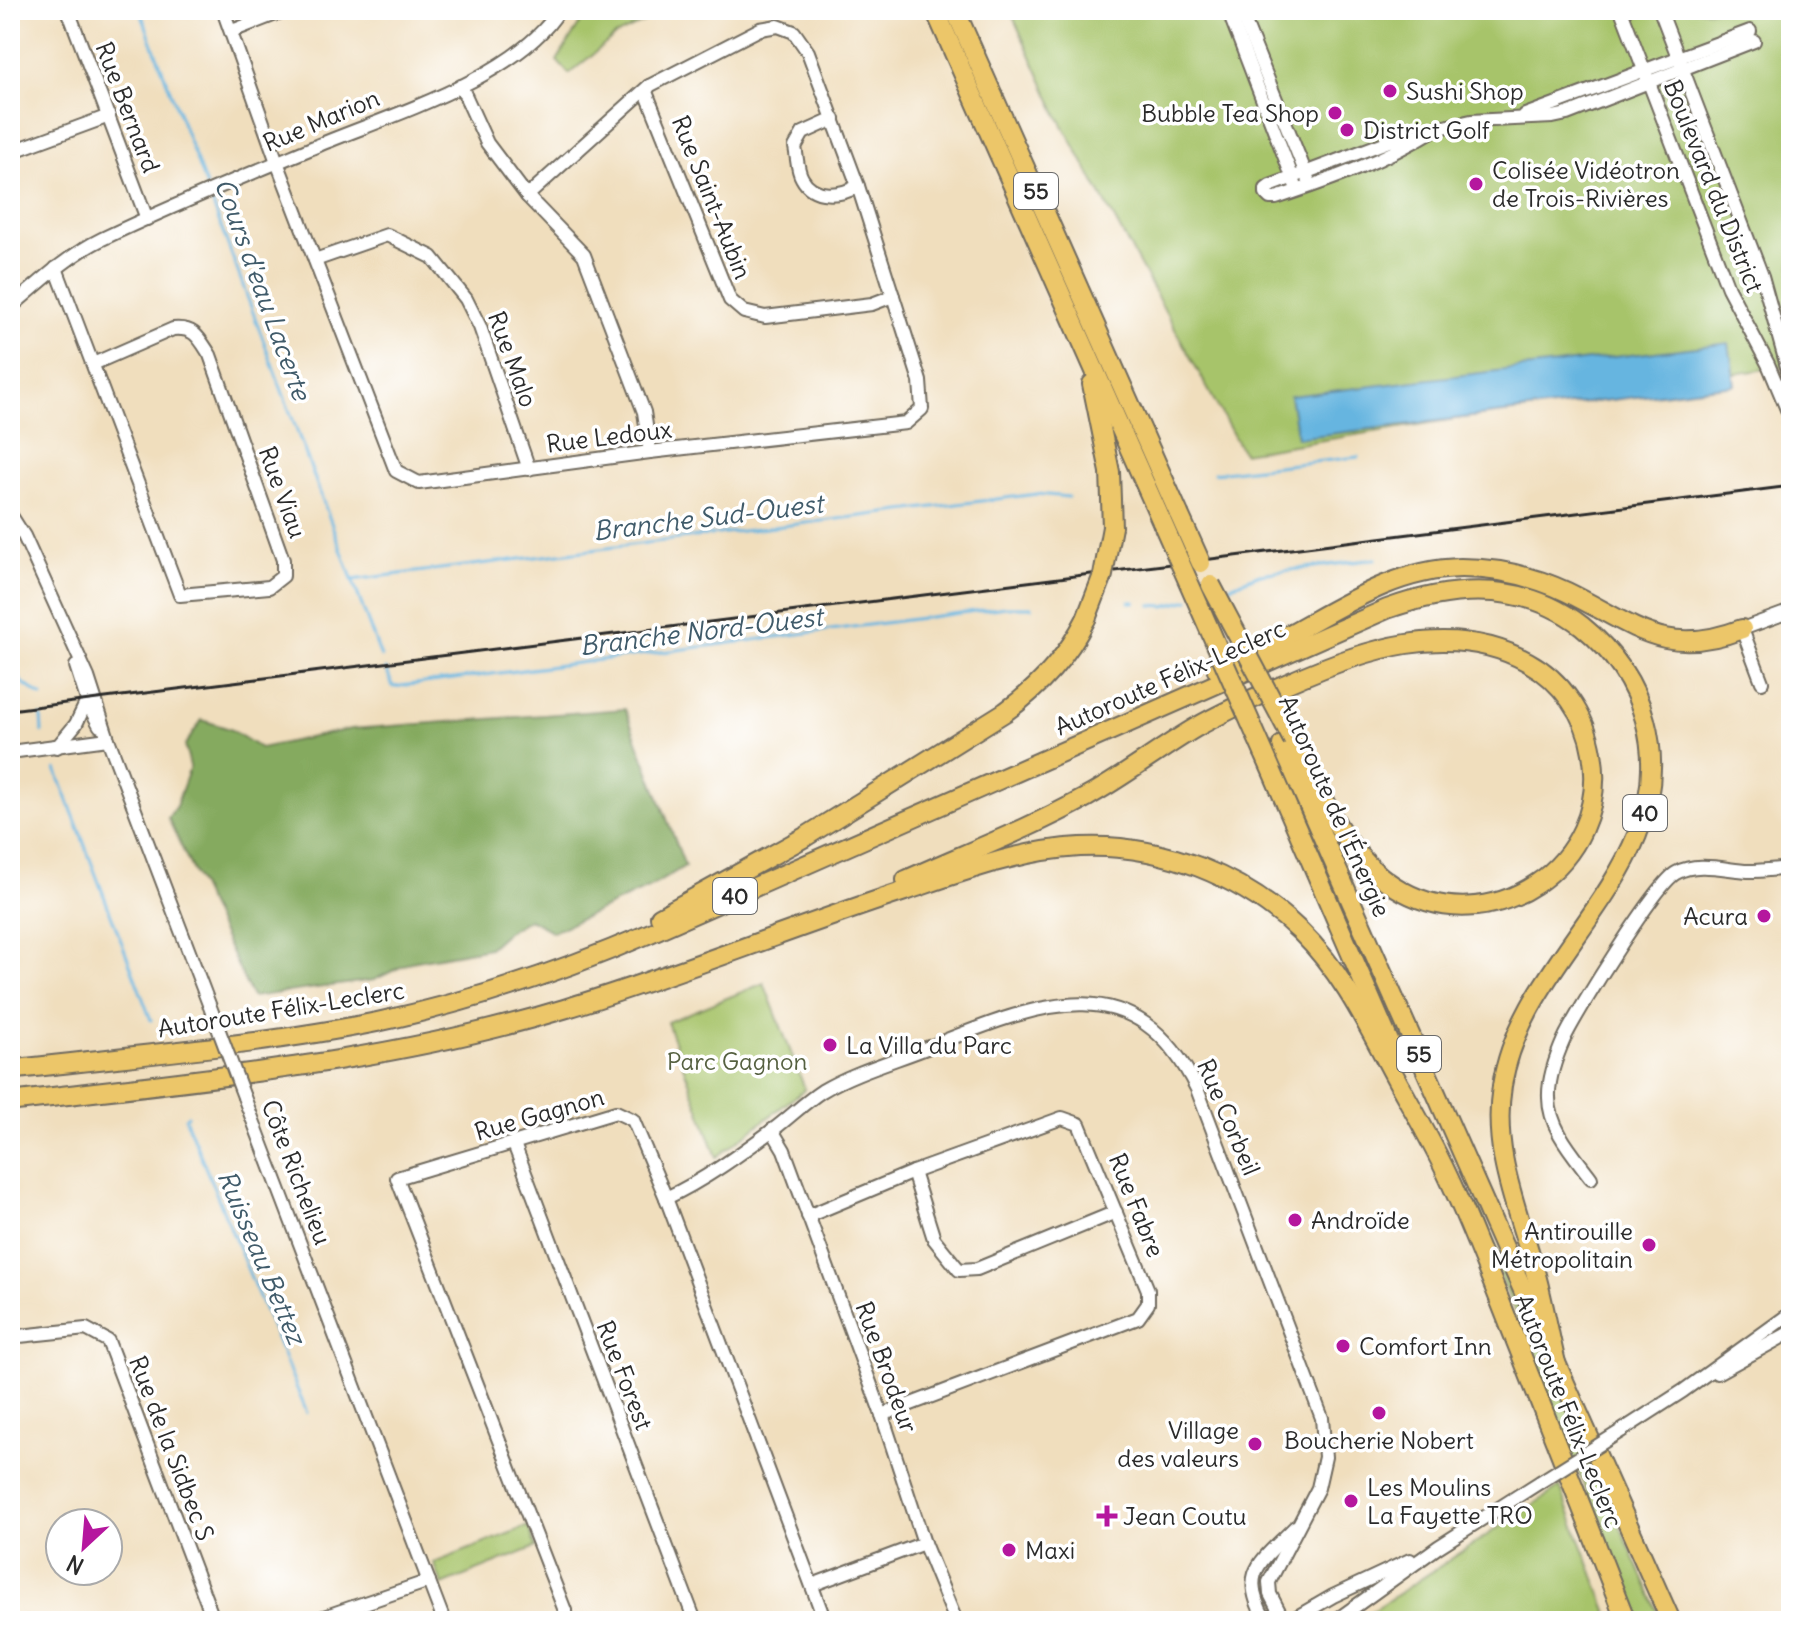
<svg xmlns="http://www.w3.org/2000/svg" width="1801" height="1631" font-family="Delius,sans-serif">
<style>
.green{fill:#a7c46b;stroke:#69784b;stroke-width:2}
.forest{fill:#85aa5f;stroke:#586a45;stroke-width:2}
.water{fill:#66b5e0;stroke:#487086;stroke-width:2}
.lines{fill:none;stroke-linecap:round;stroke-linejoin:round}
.stream{stroke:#66b5e0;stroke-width:3}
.minor-casing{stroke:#706a5e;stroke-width:16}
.highway-casing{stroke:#706a5e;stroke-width:22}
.minor{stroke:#fff;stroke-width:12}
.highway{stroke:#ecc669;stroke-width:18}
.rail{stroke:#2b2b2b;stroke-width:3}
.minor-bridge-casing{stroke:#706a5e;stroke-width:16;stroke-linecap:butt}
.highway-bridge-casing{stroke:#706a5e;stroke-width:22;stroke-linecap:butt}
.minor-bridge{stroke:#fff;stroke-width:12}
.highway-bridge{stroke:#ecc669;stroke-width:18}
.poi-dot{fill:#b5179e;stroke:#fff;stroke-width:3}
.labels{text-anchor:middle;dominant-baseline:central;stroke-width:7;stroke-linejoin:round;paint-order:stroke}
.shield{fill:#fff;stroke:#6b6b6b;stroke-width:2}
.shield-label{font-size:22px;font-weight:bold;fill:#2b2b2b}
.poi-label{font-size:24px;fill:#2b2b2b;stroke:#fff;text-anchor:start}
.street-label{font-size:24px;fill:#2b2b2b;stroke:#fff}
.park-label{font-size:24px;fill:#566141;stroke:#fff}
.water-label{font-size:26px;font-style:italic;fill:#405b6a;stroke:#fff}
</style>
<rect width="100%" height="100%" fill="#fff"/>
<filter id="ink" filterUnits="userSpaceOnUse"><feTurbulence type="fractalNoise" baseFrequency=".0125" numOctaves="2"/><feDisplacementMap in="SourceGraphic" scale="16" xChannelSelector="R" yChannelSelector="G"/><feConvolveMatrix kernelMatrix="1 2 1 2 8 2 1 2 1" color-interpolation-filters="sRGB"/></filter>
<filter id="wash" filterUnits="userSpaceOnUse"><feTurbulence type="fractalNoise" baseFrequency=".006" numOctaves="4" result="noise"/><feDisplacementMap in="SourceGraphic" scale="32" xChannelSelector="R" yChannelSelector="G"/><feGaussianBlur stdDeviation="1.8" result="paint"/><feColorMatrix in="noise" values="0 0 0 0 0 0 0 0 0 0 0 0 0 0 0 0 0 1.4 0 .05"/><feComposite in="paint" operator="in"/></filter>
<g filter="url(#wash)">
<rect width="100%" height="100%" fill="#f0debd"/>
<g class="green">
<path d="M588,10h81l-54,26 -46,38 -12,-13z"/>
<path d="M1010,10h781v355l-548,88 -185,-337z"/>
<path d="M764,983l41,106 -88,68 -50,-135z"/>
<path d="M1478,1205l184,416h-24l-164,-411z"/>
<path d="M1560,1487l51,134h-254z"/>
<path d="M528,1526l8,21 -94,38 -8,-22z"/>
</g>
<path class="forest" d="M625,709l60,157 -33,20 -99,46 -24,-13 -22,13 -18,16 -78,14 -37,18 -122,17 -84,-179 8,-12 14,-39 -5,-22 17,-25 28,9 30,19 91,-19z"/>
<path class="water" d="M1729,343l6,42 -438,53 -7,-42z"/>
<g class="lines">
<g class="stream">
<path d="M140,10l66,176"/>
<path d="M209,194l172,463"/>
<path d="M1214,473l144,-16"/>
<path d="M352,580l685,-86 31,3"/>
<path d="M1223,589l37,-15 115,-15"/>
<path d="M1129,602h6"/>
<path d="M1151,605l14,1 24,-6"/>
<path d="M10,652l11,30 21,14"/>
<path d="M386,669l7,18 613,-80h26"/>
<path d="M41,716l1,16"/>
<path d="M56,769l95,251"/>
<path d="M188,1115l-3,3 122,295"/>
</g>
</g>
</g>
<g filter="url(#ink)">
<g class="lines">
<g class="minor-casing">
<g id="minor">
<path d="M68,10l79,209"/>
<path d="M223,10l54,152 119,309 23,12 231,-31 256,-29 16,-14 -2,-28 -62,-195 -50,-134 -14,-20 -16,-6 -18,3 -111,57 -122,110"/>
<path d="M1228,10l67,174"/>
<path d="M1240,10l68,169"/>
<path d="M1621,10l107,278 40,76 23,55"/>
<path d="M1660,10l102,266 29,105"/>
<path d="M232,31l54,-21"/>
<path d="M461,86l26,57 40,53 57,59 60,157 6,40"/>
<path d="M649,86l-3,6 84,208 14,12 21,5 107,-13 21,-8"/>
<path d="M1525,115l225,-84"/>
<path d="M834,119l-31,14 -8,14c2,9 2,23 7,31 11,21 39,18 56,8"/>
<path d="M1432,131c-48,30 -102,49 -156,67h-6l-4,-4v-5l4,-3 130,-49 71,-16 82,-4 14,-3 187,-73"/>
<path d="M10,145l9,4 90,-33"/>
<path d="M315,260l72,-25 45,22 34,42 14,28 49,142"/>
<path d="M56,268l124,327 89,-8 14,-11v-16l-73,-205c-11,-17 -15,-28 -37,-26l-80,35"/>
<path d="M10,308c29,-25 57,-52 92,-69 71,-34 145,-64 217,-94 70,-29 199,-68 240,-135"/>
<path d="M10,514l14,22 64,141 20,62 107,281"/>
<path d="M76,666l13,40 11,20"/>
<path d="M1762,682l-20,-53 49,-18"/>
<path d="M57,747l19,-23 11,-23"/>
<path d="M10,752l98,-13"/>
<path d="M244,1097l200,524"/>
<path d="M772,1130l12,20 98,265 42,128 32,78"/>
<path d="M514,1144l181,477"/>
<path d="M913,1172l21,67 25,31 18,-1 139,-57"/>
<path d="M1591,1178c-18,-24 -42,-50 -42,-80 -1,-20 7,-41 15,-59 12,-26 92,-155 112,-166 21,-12 50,-3 72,-2 15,0 29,-2 43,-3"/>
<path d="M666,1198c39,-18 74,-44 108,-69 16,-12 31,-27 48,-38 32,-19 72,-30 107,-44 104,-41 205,-87 268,42l125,329 3,39 -7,31 -49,94 1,12 14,27"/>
<path d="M808,1216l105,-44 149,-54 17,6 69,166v14l-10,14 -256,97"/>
<path d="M10,1337l76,-8 22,12 106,280"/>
<path d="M1717,1373l74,-41"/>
<path d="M1621,1431l62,-40 108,-78"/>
<path d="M812,1585l112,-42"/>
<path d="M312,1621l117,-40"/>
<path d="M569,1621l-172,-443 219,-66 17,8 33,78 159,423"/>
<path d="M1266,1621c-29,-49 -4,-60 29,-94"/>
<path d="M1290,1621l43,-25 77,-36"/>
<path d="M1335,1621l103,-74 102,-65"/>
</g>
</g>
<g class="highway-casing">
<g id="highway">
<path d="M935,10l227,512"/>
<path d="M955,10l224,504"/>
<path d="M1092,384l18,88 2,55"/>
<path d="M1217,670c24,-12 48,-23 71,-35 55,-30 109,-66 173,-67 38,0 72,8 106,24 66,32 97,67 175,37"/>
<path d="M1282,745l256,579"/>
<path d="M1264,753l131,302"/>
<path d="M906,880c60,-27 123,-51 181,-83 38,-21 71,-47 108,-69 30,-17 61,-31 93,-45 74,-33 162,-64 240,-21 33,18 58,53 64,91 20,111 -103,194 -198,133 -51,-32 -74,-95 -101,-146"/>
<path d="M660,917l145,-80 200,-125c35,-25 62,-55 81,-93"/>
<path d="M10,1070c121,-15 248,-24 367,-48 94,-20 183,-50 271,-88l739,-325c67,-24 137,-28 195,17 31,25 53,57 63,94 40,147 -123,232 -143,366 -11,68 17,125 34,189 8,29 13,59 20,88"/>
<path d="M10,1102c186,-23 374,-38 554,-93 116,-35 227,-81 341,-118 57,-19 115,-41 175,-44 81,-4 163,29 221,85 44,43 69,99 98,152 15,27 31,55 45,84 26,54 47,111 69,166 38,96 76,191 113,287"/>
<path d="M1552,1354l119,267"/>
</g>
</g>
<use href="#minor" class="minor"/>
<use href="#highway" class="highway"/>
<path class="rail" d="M10,710l1781,-224"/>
<g class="minor-bridge-casing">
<g id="minor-bridge">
<path d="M215,1020l29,77"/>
<path d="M1540,1482l81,-51"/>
</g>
</g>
<g class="highway-bridge-casing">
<g id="highway-bridge">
<path d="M1179,514l22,49"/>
<path d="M1162,522l102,231"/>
<path d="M1211,585l82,155"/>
<path d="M1086,619l17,-44 9,-48"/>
</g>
</g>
<use href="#minor-bridge" class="minor-bridge"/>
<use href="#highway-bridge" class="highway-bridge"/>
</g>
</g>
<g class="poi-dot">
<circle cx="1390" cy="91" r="8"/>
<circle cx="1335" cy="113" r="8"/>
<circle cx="1347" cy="130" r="8"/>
<circle cx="1476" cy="184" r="8"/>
<circle cx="1764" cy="916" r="8"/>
<circle cx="830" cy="1045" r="8"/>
<circle cx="1295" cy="1220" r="8"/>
<circle cx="1649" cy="1245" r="8"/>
<circle cx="1343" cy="1346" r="8"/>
<circle cx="1379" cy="1413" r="8"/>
<circle cx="1255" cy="1444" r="8"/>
<circle cx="1351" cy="1501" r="8"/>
<path d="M1103 1504h8v8h8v8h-8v8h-8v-8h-8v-8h8z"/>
<circle cx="1009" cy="1550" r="8"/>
</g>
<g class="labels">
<g class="shield">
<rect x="1014" y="173" width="44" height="36" rx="6"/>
<rect x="1623" y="795" width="44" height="36" rx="6"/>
<rect x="713" y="878" width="44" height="36" rx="6"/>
<rect x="1397" y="1036" width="44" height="36" rx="6"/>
</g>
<g class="shield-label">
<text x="1036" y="191">55</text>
<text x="1645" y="813">40</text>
<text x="735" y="896">40</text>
<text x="1419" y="1054">55</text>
</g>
<g class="poi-label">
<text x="1406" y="91">Sushi Shop</text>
<text x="1319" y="113" text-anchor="end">Bubble Tea Shop</text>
<text x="1363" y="130">District Golf</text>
<text x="1492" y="170">Colisée Vidéotron<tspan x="1492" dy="28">de Trois-Rivières</tspan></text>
<text x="1748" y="916" text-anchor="end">Acura</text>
<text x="846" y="1045">La Villa du Parc</text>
<text x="1311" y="1220">Androïde</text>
<text x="1633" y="1231" text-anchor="end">Antirouille<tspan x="1633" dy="28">Métropolitain</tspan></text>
<text x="1359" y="1346">Comfort Inn</text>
<text x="1239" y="1430" text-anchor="end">Village<tspan x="1239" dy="28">des valeurs</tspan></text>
<text x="1379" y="1440" text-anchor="middle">Boucherie Nobert</text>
<text x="1367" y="1487">Les Moulins<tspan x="1367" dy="28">La Fayette TRO</tspan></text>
<text x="1123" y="1516">Jean Coutu</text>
<text x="1025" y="1550">Maxi</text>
</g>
<g class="street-label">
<text transform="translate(128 107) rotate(69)">Rue Bernard</text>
<text transform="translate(321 120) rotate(-23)">Rue Marion</text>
<text transform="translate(1714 186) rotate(68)">Boulevard du District</text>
<text transform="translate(712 197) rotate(68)">Rue Saint-Aubin</text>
<text transform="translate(513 359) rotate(70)">Rue Malo</text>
<text transform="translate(609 436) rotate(-7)">Rue Ledoux</text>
<text transform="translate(283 492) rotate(70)">Rue Viau</text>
<text transform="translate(1170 677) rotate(-24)">Autoroute Félix-Leclerc</text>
<text transform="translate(1335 806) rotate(66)">Autoroute de l'Énergie</text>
<text transform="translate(281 1009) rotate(-9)">Autoroute Félix-Leclerc</text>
<text transform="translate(539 1114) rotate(-16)">Rue Gagnon</text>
<text transform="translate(1229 1117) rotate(67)">Rue Corbeil</text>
<text transform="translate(297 1172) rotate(69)">Côte Richelieu</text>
<text transform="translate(1137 1205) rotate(68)">Rue Fabre</text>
<text transform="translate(887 1367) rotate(70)">Rue Brodeur</text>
<text transform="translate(625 1375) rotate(69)">Rue Forest</text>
<text transform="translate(1569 1411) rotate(68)">Autoroute Félix-Leclerc</text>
<text transform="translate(172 1448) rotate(69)">Rue de la Sidbec S</text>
</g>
<g class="park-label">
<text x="737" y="1061">Parc Gagnon</text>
</g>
<g class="water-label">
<text transform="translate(263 289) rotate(70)">Cours d'eau Lacerte</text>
<text transform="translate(708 517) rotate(-7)">Branche Sud-Ouest</text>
<text transform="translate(701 631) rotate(-7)">Branche Nord-Ouest</text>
<text transform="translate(262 1257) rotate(67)">Ruisseau Bettez</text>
</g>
</g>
<rect width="1801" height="1631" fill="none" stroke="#fff" stroke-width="40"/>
<g transform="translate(84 1547) rotate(206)"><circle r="38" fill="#ffffff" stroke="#aaaaaa" stroke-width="2"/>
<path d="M0-6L14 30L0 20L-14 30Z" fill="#b5179e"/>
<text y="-12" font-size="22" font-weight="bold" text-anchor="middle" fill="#2b2b2b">N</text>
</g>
</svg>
